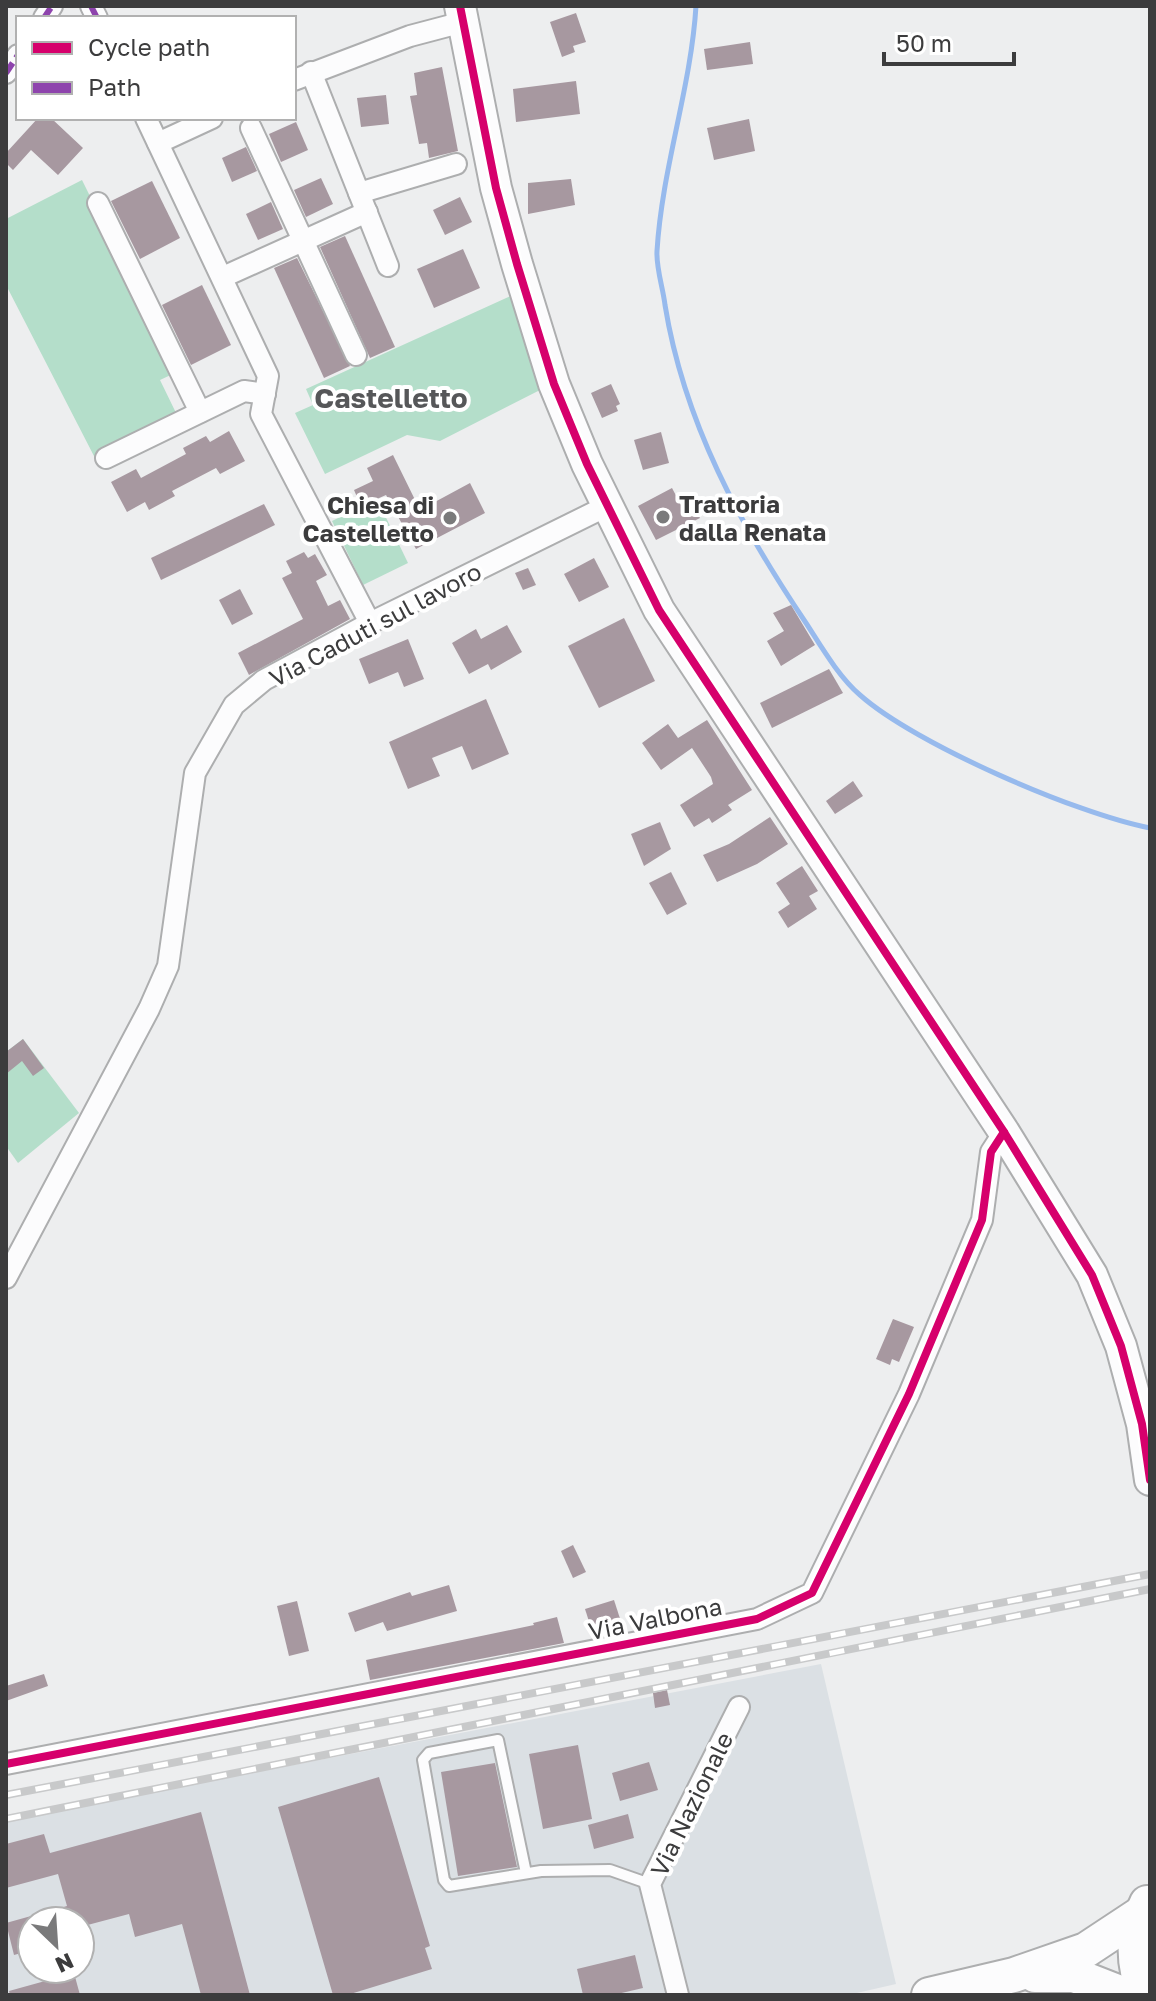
<svg xmlns="http://www.w3.org/2000/svg" width="1156" height="2001" font-family="'Golos Text',sans-serif">
<style>
.built{fill:#dbe0e4;fill-rule:evenodd}
.green{fill:#b4deca}
.lines{fill:none;stroke-linecap:round;stroke-linejoin:round}
.stream{stroke:#97baed;stroke-width:5}
.building{fill:#a798a0}
.lane-casing{stroke:#adaeaf;stroke-width:14}
.street-casing{stroke:#adaeaf;stroke-width:24}
.secondary-casing{stroke:#adaeaf;stroke-width:34}
.primary-casing{stroke:#adaeaf;stroke-width:38}
.lane{stroke:#fcfcfd;stroke-width:10}
.street{stroke:#fcfcfd;stroke-width:20}
.secondary{stroke:#fcfcfd;stroke-width:30}
.primary{stroke:#fcfcfd;stroke-width:34}
.rail-casing{stroke:#c8c9ca;stroke-width:8}
.rail{stroke:#fff;stroke-width:5;stroke-dasharray:15;stroke-linecap:butt}
.quiet{stroke:#8e44ad;stroke-width:6;stroke-dasharray:12 6;stroke-linecap:butt}
.cycleway-casing{stroke:#fff;stroke-width:13}
.cycleway{stroke:#d6006c;stroke-width:8}
.poi-dot{fill:#7a7a7b;stroke:#fff;stroke-width:3}
.labels{text-anchor:middle;dominant-baseline:central;stroke-width:8;stroke-linejoin:round;paint-order:stroke}
.poi-label{font-size:24px;font-weight:bold;fill:#3c3c3d;stroke:#fff;text-anchor:start}
.street-label{font-size:24px;fill:#3c3c3d;stroke:#fff}
.quarter-label{font-size:28px;font-weight:bold;fill:#565759;stroke:#fff}
</style>
<rect width="100%" height="100%" fill="#edeeef"/>
<path class="built" d="M821,1664l75,320 -48,11h-842v-175zM32,1921h48v48h-48z"/>
<g class="green">
<path d="M82,180l95,192 -17,8 18,37 -83,41 -89,-173v-66z"/>
<path d="M513,295l31,93 -104,53 -33,-6 -82,39 -30,-61 18,-8 -7,-16z"/>
<path d="M377,499l31,64 -45,22 -31,-64z"/>
<path d="M23,1039l56,74 -61,50 -12,-17v-94z"/>
</g>
<g class="lines">
<path class="stream" d="M696,6c-5,82 -34,162 -39,245 -1,17 6,37 8,54 19,117 75,220 141,318 15,23 32,53 54,72 55,49 217,119 290,133"/>
</g>
<g class="building">
<path d="M576,13l10,29 -13,4 2,6 -13,5 -12,-35z"/>
<path d="M750,42l3,22 -46,6 -3,-21z"/>
<path d="M442,67l16,84 -29,7 -2,-15 -8,1 -9,-48 7,-1 -3,-22z"/>
<path d="M576,81l4,33 -64,8 -3,-33z"/>
<path d="M386,95l3,29 -28,3 -4,-29z"/>
<path d="M38,118h13l32,30 -25,27 -27,-25 -18,20 -7,-7v-10z"/>
<path d="M749,119l6,32 -41,9 -7,-32z"/>
<path d="M296,122l12,28 -27,12 -12,-28z"/>
<path d="M246,147l11,24 -25,11 -10,-24z"/>
<path d="M321,178l12,26 -27,13 -12,-27z"/>
<path d="M571,179l4,26 -47,9v-31z"/>
<path d="M152,181l28,57 -40,21 -29,-58z"/>
<path d="M460,197l12,25 -27,13 -12,-25z"/>
<path d="M271,202l12,27 -25,11 -12,-26z"/>
<path d="M345,236l50,111 -25,11 -50,-111z"/>
<path d="M463,249l17,39 -46,20 -17,-39z"/>
<path d="M297,258l53,108 -26,12 -50,-110z"/>
<path d="M202,285l29,60 -40,20 -29,-60z"/>
<path d="M611,384l9,20 -4,2 2,5 -16,7 -11,-25z"/>
<path d="M229,431l16,30 -25,13 -4,-6 -44,23 3,5 -26,14 -4,-8 -18,10 -16,-30 25,-13 5,9 45,-24 -3,-6 23,-12 4,6z"/>
<path d="M661,432l8,31 -26,7 -9,-30z"/>
<path d="M393,455l27,55 50,-27 15,30 -69,36 -30,-54 -25,11 -7,-16 19,-9 -6,-13z"/>
<path d="M672,488l10,19 9,-5 9,16 -44,22 -18,-34z"/>
<path d="M264,504l11,21 -114,55 -10,-22z"/>
<path d="M304,552l4,6 7,-4 12,21 -11,6 12,25 12,-6 10,19 -101,56 -11,-22 65,-34 -21,-41 10,-5 -6,-12z"/>
<path d="M594,558l15,29 -30,15 -15,-28z"/>
<path d="M528,568l8,17 -13,5 -8,-17z"/>
<path d="M240,589l13,25 -21,11 -13,-25z"/>
<path d="M791,605l24,40 -34,21 -14,-25 17,-10 -11,-18z"/>
<path d="M624,618l31,63 -56,27 -31,-62z"/>
<path d="M507,625l15,27 -31,18 -3,-6 -19,10 -17,-31 24,-14 5,10z"/>
<path d="M408,639l16,40 -20,8 -6,-15 -29,12 -10,-25z"/>
<path d="M829,669l14,24 -71,35 -12,-25z"/>
<path d="M486,699l23,55 -37,16 -10,-24 -30,12 8,18 -32,13 -19,-47z"/>
<path d="M707,720l45,70 -24,15 4,5 -20,13 -3,-5 -15,9 -14,-22 33,-21 -2,-7 -19,-29 -31,22 -19,-27 26,-19 10,14z"/>
<path d="M853,781l10,15 -28,18 -9,-13z"/>
<path d="M770,817l18,27 -31,20 -40,18 -14,-27 26,-11z"/>
<path d="M660,822l11,27 -27,17 -13,-32z"/>
<path d="M802,866l16,25 -9,5 8,13 -29,19 -10,-16 12,-8 -14,-21z"/>
<path d="M671,872l16,32 -20,11 -18,-32z"/>
<path d="M23,1039l21,29 -11,8 -11,-15 -16,13v-22z"/>
<path d="M893,1319l21,8 -15,35 -7,-3 -2,6 -14,-6z"/>
<path d="M573,1545l13,27 -13,6 -12,-27z"/>
<path d="M449,1585l8,26 -70,20 -4,-9 -28,10 -7,-19 62,-21 2,4z"/>
<path d="M614,1600l10,31 -30,6 -9,-28z"/>
<path d="M297,1601l12,50 -20,5 -12,-50z"/>
<path d="M557,1617l7,26 -194,37 -4,-20 168,-35 -1,-2z"/>
<path d="M44,1674l4,12 -42,15v-15z"/>
<path d="M667,1690l3,15 -15,3 -2,-15z"/>
<path d="M578,1745l14,74 -49,10 -14,-75z"/>
<path d="M649,1762l9,28 -38,11 -8,-28z"/>
<path d="M495,1763l22,104 -59,9 -17,-104z"/>
<path d="M379,1777l51,169 -5,2 7,21 -85,26h-14l-55,-188z"/>
<path d="M201,1812l49,183h-49l-19,-71 -47,13 -6,-23 -49,13v-6h-48v29l-18,5 -8,-32 61,-17 -9,-32 -52,14v-44l38,-10 6,19z"/>
<path d="M628,1814l6,24 -40,11 -6,-24z"/>
<path d="M635,1955l8,33 -30,7h-30l-6,-26z"/>
<path d="M74,1973l6,22h-70l-1,-4z"/>
</g>
<g class="lines">
<g class="lane-casing">
<path id="lane" d="M526,1873l-28,-133 -69,13 -6,7 21,120 5,6 92,-15 69,-1 40,14"/>
</g>
<g class="street-casing">
<g id="street">
<path d="M91,6l6,12"/>
<path d="M44,18l8,-12"/>
<path d="M311,72l77,194"/>
<path d="M6,73l12,-18"/>
<path d="M294,80l116,-44 53,-14"/>
<path d="M146,118l122,258 -7,38 109,209"/>
<path d="M251,128l105,227"/>
<path d="M158,143l54,-25"/>
<path d="M359,193l97,-29"/>
<path d="M98,203l102,209"/>
<path d="M223,277l144,-65"/>
<path d="M106,458l138,-67 21,3"/>
<path d="M6,1278l143,-269 19,-43 27,-193 39,-68 30,-25 106,-57 237,-117"/>
<path d="M6,1764l751,-145 55,-26 97,-199 73,-174 9,-68 13,-20"/>
<path d="M678,1995l-28,-111 89,-177"/>
</g>
</g>
<g class="secondary-casing">
<path id="secondary" d="M460,6l36,182 21,76 37,120 33,80 72,146 345,522 88,143 29,71 21,78 8,56"/>
</g>
<g class="primary-casing">
<g id="primary">
<path d="M1035,1975h39l51,20"/>
<path d="M929,1995l85,-20 72,-25 56,-37"/>
<path d="M1146,1995c-14,-29 -14,-63 1,-92"/>
</g>
</g>
<use href="#lane" class="lane"/>
<use href="#street" class="street"/>
<use href="#secondary" class="secondary"/>
<use href="#primary" class="primary"/>
<g class="rail-casing">
<g id="rail">
<path d="M6,1795l1144,-221"/>
<path d="M6,1819l1144,-230"/>
</g>
</g>
<use href="#rail" class="rail"/>
<g class="quiet">
<path d="M91,6l6,12"/>
<path d="M44,18l8,-12"/>
<path d="M6,73l12,-18"/>
</g>
<g class="cycleway-casing">
<g id="cycleway">
<path d="M460,6l36,182 21,76 37,120 33,80 72,146 345,522 88,143 29,71 21,78 8,56"/>
<path d="M6,1764l751,-145 55,-26 97,-199 73,-174 9,-68 13,-20"/>
</g>
</g>
<use href="#cycleway" class="cycleway"/>
</g>
<g class="poi-dot">
<circle cx="663" cy="517" r="8"/>
<circle cx="450" cy="518" r="8"/>
</g>
<g class="labels">
<g class="poi-label">
<text x="679" y="503">Trattoria<tspan x="679" dy="28">dalla Renata</tspan></text>
<text x="434" y="504" text-anchor="end">Chiesa di<tspan x="434" dy="28">Castelletto</tspan></text>
</g>
<g class="street-label">
<text transform="translate(375 624) rotate(-28)">Via Caduti sul lavoro</text>
<text transform="translate(655 1618) rotate(-11)">Via Valbona</text>
<text transform="translate(691 1804) rotate(-64)">Via Nazionale</text>
</g>
<g class="quarter-label">
<text x="391" y="397">Castelletto</text>
</g>
</g>
<rect width="1156" height="2001" fill="none" stroke="#3c3c3d" stroke-width="16"/>
<rect x="16" y="16" width="280" height="104" fill="#ffffff" stroke="#b1b1b1" stroke-width="2"/>
<rect x="32" y="42" width="40" height="12" fill="#d6006c" stroke="#b1b1b1" stroke-width="2"/>
<text x="88" y="56" font-size="24" fill="#3c3c3d">Cycle path</text>
<rect x="32" y="82" width="40" height="12" fill="#8e44ad" stroke="#b1b1b1" stroke-width="2"/>
<text x="88" y="96" font-size="24" fill="#3c3c3d">Path</text>
<g transform="translate(56 1945) rotate(155)"><circle r="38" fill="#ffffff" stroke="#b1b1b1" stroke-width="2"/>
<path d="M0-6L14 30L0 20L-14 30Z" fill="#7a7a7b"/>
<text y="-12" font-size="22" font-weight="bold" text-anchor="middle" fill="#3c3c3d">N</text>
</g>
<path d="M884 52v12h130v-12" fill="none" stroke="#3c3c3d" stroke-width="4"/>
<text x="896" y="52" font-size="24" fill="#3c3c3d" stroke="#ffffff" stroke-width="6" paint-order="stroke">50 m</text>
</svg>
